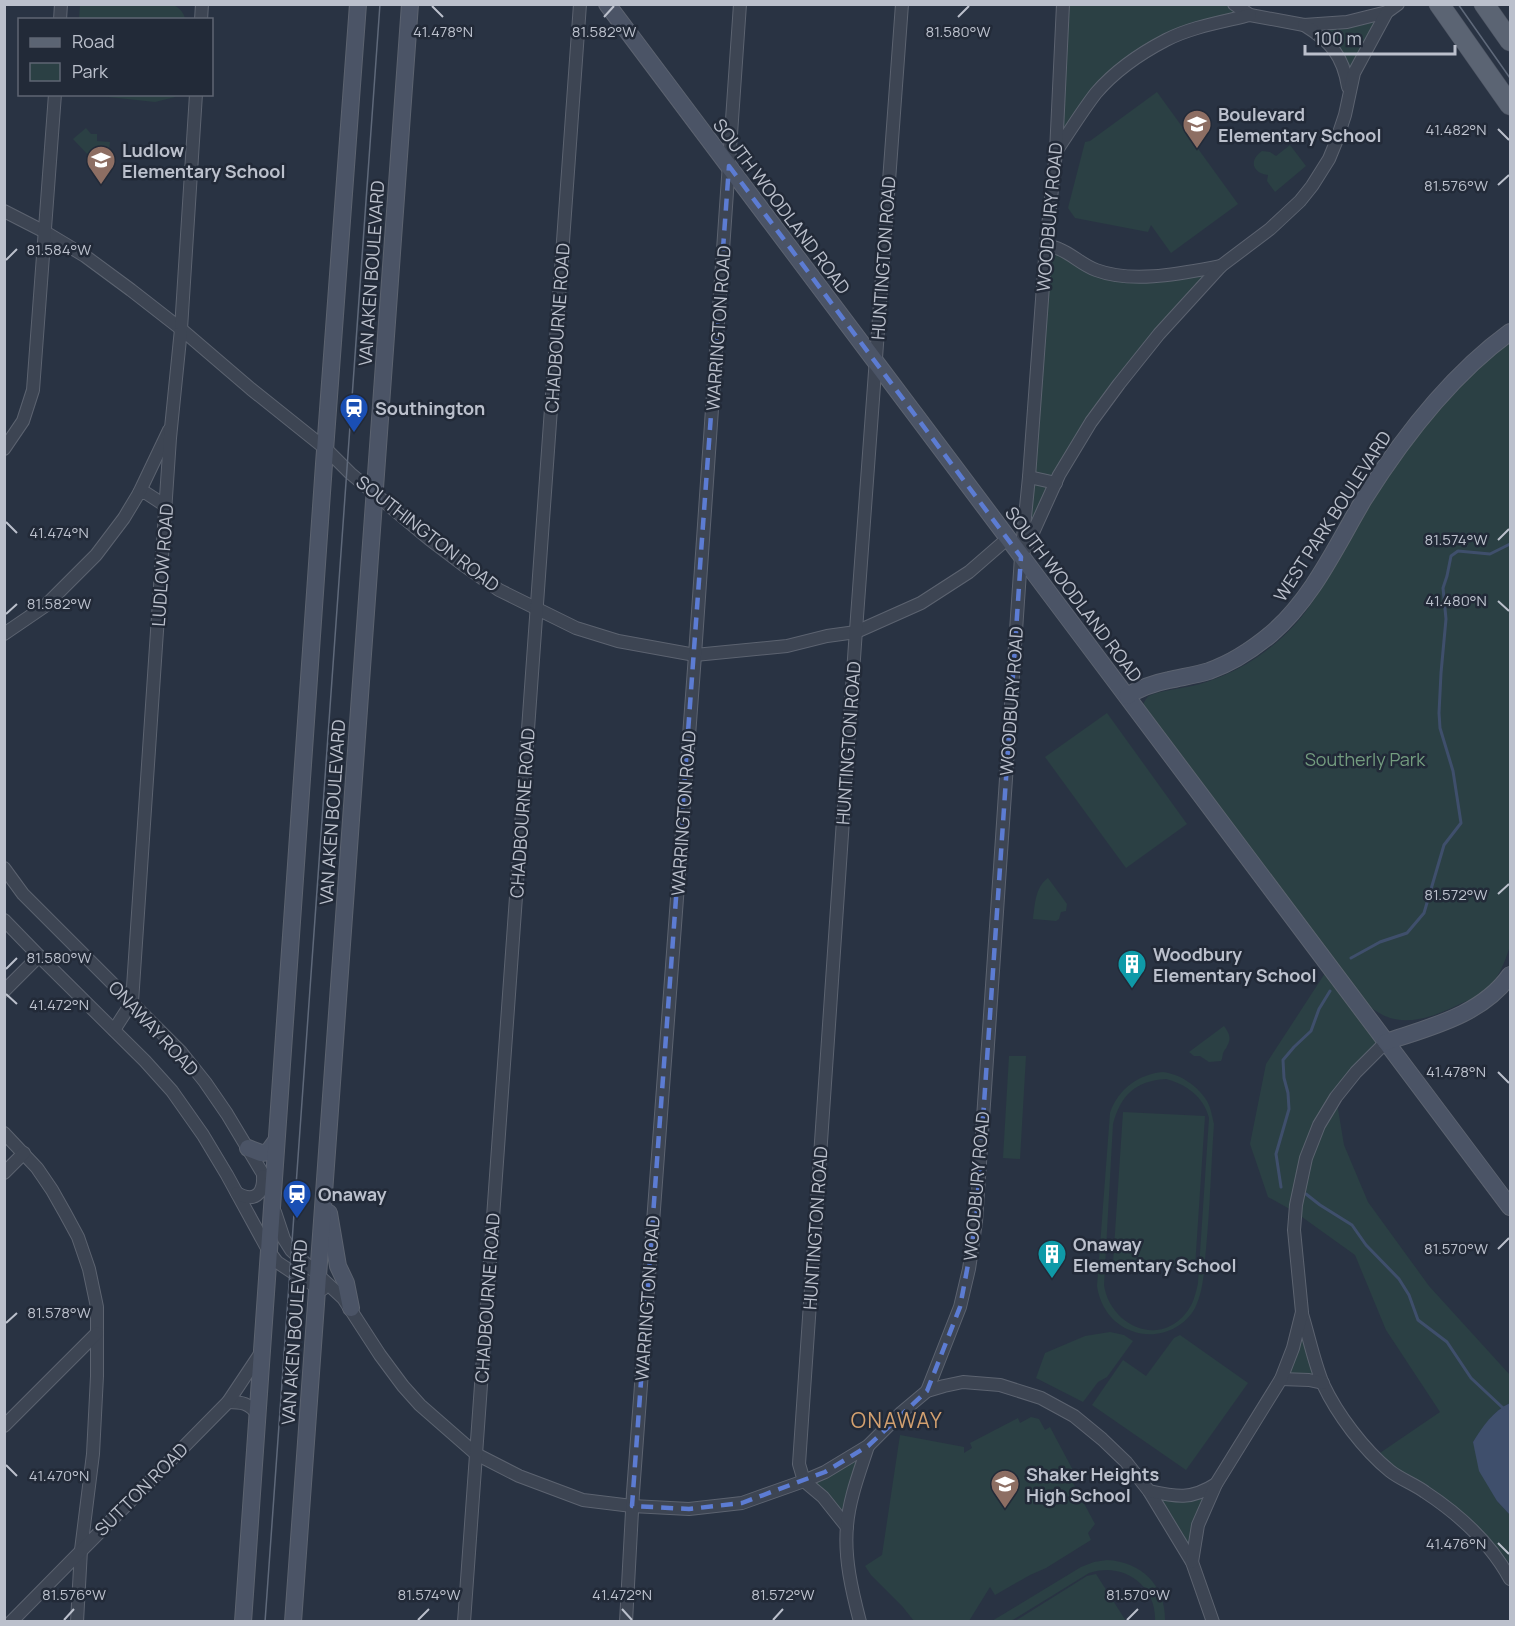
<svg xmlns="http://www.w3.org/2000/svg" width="1515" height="1626" font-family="Manrope,sans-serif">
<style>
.green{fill:#2b4044;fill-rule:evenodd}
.water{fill:#3f4f6c}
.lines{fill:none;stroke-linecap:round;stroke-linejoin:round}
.stream{stroke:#3f4f6c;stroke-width:3}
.street-casing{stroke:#5c6370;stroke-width:14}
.secondary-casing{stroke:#5c6370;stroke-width:18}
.primary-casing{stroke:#474e5c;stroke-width:21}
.street{stroke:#3d4553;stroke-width:12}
.secondary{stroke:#4b5466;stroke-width:16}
.primary{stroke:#5b6473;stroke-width:20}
.tram{stroke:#5f697a;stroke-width:1.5}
.marked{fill:none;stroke:#5c7cd3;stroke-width:4.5;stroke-dasharray:12 8;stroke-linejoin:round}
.ticks{fill:none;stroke:#bbc0cc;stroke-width:2}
.labels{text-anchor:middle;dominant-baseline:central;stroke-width:5;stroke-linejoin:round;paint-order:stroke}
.poi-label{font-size:18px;font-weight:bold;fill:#bbc0cc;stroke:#222a38;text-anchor:start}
.street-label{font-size:18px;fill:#bbc0cc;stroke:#222a38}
.park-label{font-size:18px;fill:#739c7f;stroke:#222a38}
.quarter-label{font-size:21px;letter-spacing:1.5px;fill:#d3a06f;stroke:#222a38}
.ticks-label{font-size:15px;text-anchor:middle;fill:#bbc0cc;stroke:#222a38;stroke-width:5;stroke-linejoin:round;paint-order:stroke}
</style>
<rect width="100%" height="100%" fill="#293343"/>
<g class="green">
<path d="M80,5h93c6,2 11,8 12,14h-106z"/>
<path d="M1063,5h171l16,10 -44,11 -81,41 -69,85z"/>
<path d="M1387,12l-40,66 -32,-46z"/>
<path d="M1157,92l81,112 -67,49 -20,-28 -3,7 -73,-14 -7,-10 17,-66 5,-1z"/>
<path d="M90,95l86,-1v1l-1,2 -20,5z"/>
<path d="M86,128l5,6h6v7l13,1 -2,17 -18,-2 -17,-18z"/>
<path d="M1290,145l16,21 -31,26 -8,-11 1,-6c-15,-2 -20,-14 -6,-24l8,1 6,4z"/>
<path d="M1046,245l60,28 115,-7 -130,156 -70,135z"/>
<path d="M1510,341v605c-5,16 -12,34 -25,45 -7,6 -17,9 -25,13 -31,15 -63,27 -92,1l-225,-300c2,-4 3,-8 8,-10 11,-5 35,-7 49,-11 42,-12 84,-41 109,-77 23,-32 38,-69 59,-102 30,-47 65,-92 105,-131 11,-10 25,-27 37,-33z"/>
<path d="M1107,713l80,111 -61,44 -81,-111z"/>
<path d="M1048,878l19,26 -1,7 -5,1 -2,7 -3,2 -23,-2c2,-14 2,-32 15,-41z"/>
<path d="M1329,967l57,75 -50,55 8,48 24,57 61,84 81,89v28c-17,8 -26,23 -37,39l24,59 13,14v45l-7,6 -12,-17 -117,-92 66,-45 -54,-82 -31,-75 -60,-43 -27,-15 -18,-53 16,-80z"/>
<path d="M1224,1026c5,7 8,12 3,20 0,2 -2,3 -3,5 -2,3 -1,7 -3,10l-12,1 -9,-6h-6l-5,-4z"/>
<path d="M1009,1056h17l-6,103 -17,-1z"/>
<path d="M1163,1072c17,2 35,14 44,29 4,7 5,15 7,23 -3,42 -4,84 -8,125 -2,19 -2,41 -11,59 -12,22 -40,32 -63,23 -20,-7 -32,-25 -35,-45l13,-173c8,-24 29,-39 53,-41zM1166,1079c20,5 38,18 43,39l-11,165c-2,10 -5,22 -12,30 -28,35 -76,12 -82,-28l9,-161c8,-29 22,-43 53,-45z"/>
<path d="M1123,1112l82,4 -10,151 -82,-4z"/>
<path d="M1302,1312l21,71 -42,-4z"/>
<path d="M1110,1332l14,3 9,6 -26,36 -9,5 -15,20 -47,-24 9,-25 40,-17z"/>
<path d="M1180,1335l68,48 -62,87 -94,-65 31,-45 23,16 28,-38z"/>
<path d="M1031,1417l8,2 6,11 5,-3 26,49 -5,3 24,45 -7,9 3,7 -45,28 -16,7 -35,20 -5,-8 -21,34h-55l-12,-15 -31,-31 -6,-9 17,-11 18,-120 64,12v6l8,-5 -2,-5 48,-25 2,5z"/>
<path d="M868,1446l-21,81 -43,-46z"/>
<path d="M1216,1484l-24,78 -43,-71 20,5z"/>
<path d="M1107,1560c35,2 59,26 58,61h-10c2,-36 -33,-60 -66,-48l-78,48h-19l89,-54 13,-5z"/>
<path d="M1096,1574l30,47h-111l72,-45z"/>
</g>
<path class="water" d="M1510,1403v112l-13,-14 -18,-30 -6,-29c10,-16 20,-31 37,-39z"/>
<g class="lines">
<g class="stream">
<path d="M1351,958l29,-16 27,-9 17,-20 20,-68 17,-22 -8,-52 -13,-43 -1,-15 2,-40 5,-54 -3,-31 4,-12 4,-20 7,-5 32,3 20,-10"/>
<path d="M1281,1187l-5,-33 13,-45 -1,-16 -4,-15 -1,-18 11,-13 17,-16 8,-22 11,-18"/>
<path d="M1306,1194l14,11 32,20 14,20 33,34 10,16 9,25 29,22 24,36 32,30"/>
</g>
<g class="street-casing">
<g id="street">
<path d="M1234,4l16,11 54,10 43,-3 40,-10"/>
<path d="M60,20l1,-16"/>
<path d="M201,20l1,-16"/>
<path d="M1304,25c26,16 39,30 44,62"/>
<path d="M1057,150c13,-19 25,-39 39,-57 18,-21 45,-40 70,-53 25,-13 56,-18 84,-25"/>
<path d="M4,211l41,21 40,24 46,34 50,39 70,60 75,60 24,24 79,66 33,25 37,26 77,38 42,13 77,14 92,-9 40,-10 29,-4 65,-29 48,-31 38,-33"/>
<path d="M1046,245c4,1 9,2 13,4 13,5 23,16 37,21 37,14 87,3 125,-4"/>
<path d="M4,449l19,-28 10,-31 22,-296"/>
<path d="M1029,477l27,6"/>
<path d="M139,493h7l20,13"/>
<path d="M1026,548l33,-73 32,-53 28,-38 40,-50 62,-68 49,-37 30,-28 12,-15 17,-27 7,-17 9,-27 9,-42 33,-61 11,-8"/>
<path d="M4,634l41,-28 51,-51 28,-37 15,-25 30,-63"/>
<path d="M4,868l19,26 158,158 24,30 22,32 36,60 8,18"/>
<path d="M4,920l35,36 106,105 27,30 31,44 24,40 41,75 9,12 27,18 19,9"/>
<path d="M4,991l35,-35"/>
<path d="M114,1030l18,-28 38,-564 11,-109 15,-235"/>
<path d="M4,1133l33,35 15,22 13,23 13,24 11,32 8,38v69l-4,78 -12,96 -4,72"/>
<path d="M4,1173l20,-20"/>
<path d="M237,1193c17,10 27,1 26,-17"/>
<path d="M275,1212l9,27 7,11 52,48 37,57 23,31 17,19 56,49 43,22 64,24 49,6 57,3 53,-6 62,-22 21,-9 43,-26 34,-34 25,-21 17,-5 19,-4 37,3 41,13 33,18 28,23 24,23 23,29 43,71 21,60"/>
<path d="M1302,1314c7,23 12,48 21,70 14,30 41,66 67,87 10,8 24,13 35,21 35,23 65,50 85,87"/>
<path d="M1281,1379l28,1 14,3"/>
<path d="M927,1391l33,-84 9,-38 7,-47 45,-665 8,-80 17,-232 10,-93 7,-148"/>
<path d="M228,1402c14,0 21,1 30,13"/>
<path d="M4,1426l93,-93"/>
<path d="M804,1481l-5,-17 56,-820 47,-640"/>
<path d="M804,1481l19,16 24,30"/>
<path d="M1149,1491c28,6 42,9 67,-7"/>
<path d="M1192,1562l6,-37 18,-41 65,-105 12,-31 9,-36 -8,-82 2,-25 10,-47 13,-33 17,-28 20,-25 30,-30"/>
<path d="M11,1622l217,-220 32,-48"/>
<path d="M464,1622l116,-1618"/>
<path d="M626,1622l7,-129 62,-838 45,-651"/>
<path d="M860,1622c-8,-31 -16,-64 -13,-96 2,-27 13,-55 21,-80"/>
</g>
</g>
<g class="secondary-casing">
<g id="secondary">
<path d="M607,4l903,1203"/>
<path d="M1127,696c13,-8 27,-13 42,-16 13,-3 27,-5 40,-9 23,-8 44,-22 62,-37 42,-36 65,-88 93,-135 39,-62 87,-124 146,-167"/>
<path d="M1386,1042c44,-15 96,-27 124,-67"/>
<path d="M248,1148l13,5 7,-1 8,-11"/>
<path d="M329,1213l9,53 8,17 5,25"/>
<path d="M243,1622l81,-1158 34,-460"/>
<path d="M293,1622l117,-1618"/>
</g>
</g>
<g class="primary-casing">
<g id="primary">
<path d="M1439,4l71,101"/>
<path d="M1484,4l26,37"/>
</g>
</g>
<use href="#street" class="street"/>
<use href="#secondary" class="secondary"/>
<use href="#primary" class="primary"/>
<g class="tram">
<path d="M1458,4l52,74"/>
<path d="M265,1622l115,-1618"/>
</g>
</g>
<path class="marked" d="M729,166l292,391 -45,665 -16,85 -33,84 -59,55 -43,26 -83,31 -53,6 -57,-3z"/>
<path class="ticks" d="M432,6l11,11M604,17l10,-11M958,17l11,-11M1498,129l11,11M1498,185l11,-10M6,260l11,-11M6,522l11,11M1498,540l11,-11M1498,601l11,10M6,614l11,-10M1498,894l11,-10M6,969l11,-11M6,994l11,10M1498,1072l11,11M1498,1249l11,-11M6,1323l11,-10M6,1465l11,11M1498,1543l11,11M622,1609l10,11M64,1620l10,-11M418,1620l11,-11M773,1620l10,-11M1127,1620l11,-11"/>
<defs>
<g id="school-pin" transform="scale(1.5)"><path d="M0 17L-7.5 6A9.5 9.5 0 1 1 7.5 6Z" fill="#8d6e63" stroke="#222a38"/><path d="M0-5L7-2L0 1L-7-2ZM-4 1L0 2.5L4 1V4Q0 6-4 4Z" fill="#fff"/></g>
<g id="station-pin" transform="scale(1.5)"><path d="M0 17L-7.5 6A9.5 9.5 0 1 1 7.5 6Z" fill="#1a4fb4" stroke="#222a38"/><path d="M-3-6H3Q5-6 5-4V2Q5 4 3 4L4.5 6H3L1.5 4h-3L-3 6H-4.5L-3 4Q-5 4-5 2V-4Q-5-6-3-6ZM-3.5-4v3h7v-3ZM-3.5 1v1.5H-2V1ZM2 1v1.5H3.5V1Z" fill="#fff"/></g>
<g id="building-pin" transform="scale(1.5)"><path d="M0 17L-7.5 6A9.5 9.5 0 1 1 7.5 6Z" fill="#0f9aa8" stroke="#222a38"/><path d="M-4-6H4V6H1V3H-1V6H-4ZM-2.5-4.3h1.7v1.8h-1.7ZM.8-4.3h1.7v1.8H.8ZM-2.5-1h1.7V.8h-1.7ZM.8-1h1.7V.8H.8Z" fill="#fff"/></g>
</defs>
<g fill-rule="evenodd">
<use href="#school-pin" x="1197" y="124"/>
<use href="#school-pin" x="101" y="160"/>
<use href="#station-pin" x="354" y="408"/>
<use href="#building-pin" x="1132" y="964"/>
<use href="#station-pin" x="297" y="1194"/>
<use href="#building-pin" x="1052" y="1254"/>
<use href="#school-pin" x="1005" y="1484"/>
</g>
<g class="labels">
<g class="poi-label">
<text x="1218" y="114">Boulevard<tspan x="1218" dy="21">Elementary School</tspan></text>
<text x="122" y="150">Ludlow<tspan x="122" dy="21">Elementary School</tspan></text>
<text x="375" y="408">Southington</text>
<text x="1153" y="954">Woodbury<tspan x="1153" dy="21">Elementary School</tspan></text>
<text x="318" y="1194">Onaway</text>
<text x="1073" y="1244">Onaway<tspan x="1073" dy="21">Elementary School</tspan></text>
<text x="1026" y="1474">Shaker Heights<tspan x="1026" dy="21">High School</tspan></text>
</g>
<g class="street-label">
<text transform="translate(782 206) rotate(53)">SOUTH WOODLAND ROAD</text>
<text transform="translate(1049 217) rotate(-85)">WOODBURY ROAD</text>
<text transform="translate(883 258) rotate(-86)">HUNTINGTON ROAD</text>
<text transform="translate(371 273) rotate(-86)">VAN AKEN BOULEVARD</text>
<text transform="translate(557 328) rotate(-86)">CHADBOURNE ROAD</text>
<text transform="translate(718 328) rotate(-86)">WARRINGTON ROAD</text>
<text transform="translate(1332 516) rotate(-57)">WEST PARK BOULEVARD</text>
<text transform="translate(428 533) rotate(38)">SOUTHINGTON ROAD</text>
<text transform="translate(162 565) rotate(-86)">LUDLOW ROAD</text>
<text transform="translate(1074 594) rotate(53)">SOUTH WOODLAND ROAD</text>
<text transform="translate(1011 701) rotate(-86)">WOODBURY ROAD</text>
<text transform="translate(848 743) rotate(-86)">HUNTINGTON ROAD</text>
<text transform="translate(332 812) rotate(-86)">VAN AKEN BOULEVARD</text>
<text transform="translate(522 813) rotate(-86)">CHADBOURNE ROAD</text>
<text transform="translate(683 813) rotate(-86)">WARRINGTON ROAD</text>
<text transform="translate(154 1028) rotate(47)">ONAWAY ROAD</text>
<text transform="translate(976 1186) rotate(-85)">WOODBURY ROAD</text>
<text transform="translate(815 1228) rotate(-86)">HUNTINGTON ROAD</text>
<text transform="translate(487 1298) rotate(-86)">CHADBOURNE ROAD</text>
<text transform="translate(647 1298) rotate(-86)">WARRINGTON ROAD</text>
<text transform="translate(294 1332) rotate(-86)">VAN AKEN BOULEVARD</text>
<text transform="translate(141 1489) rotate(-45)">SUTTON ROAD</text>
</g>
<g class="park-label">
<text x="1365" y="759">Southerly Park</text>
</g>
<g class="quarter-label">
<text x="897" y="1420">ONAWAY</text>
</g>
</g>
<g class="ticks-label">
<text x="443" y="37">41.478°N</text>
<text x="604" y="37">81.582°W</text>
<text x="958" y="37">81.580°W</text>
<text x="1456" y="135">41.482°N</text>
<text x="1456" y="191">81.576°W</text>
<text x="59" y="255">81.584°W</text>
<text x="59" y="538">41.474°N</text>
<text x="1456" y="545">81.574°W</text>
<text x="1456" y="606">41.480°N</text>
<text x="59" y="609">81.582°W</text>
<text x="1456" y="900">81.572°W</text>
<text x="59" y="963">81.580°W</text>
<text x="59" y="1010">41.472°N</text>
<text x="1456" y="1077">41.478°N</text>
<text x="1456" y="1254">81.570°W</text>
<text x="59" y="1318">81.578°W</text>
<text x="59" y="1481">41.470°N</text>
<text x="1456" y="1549">41.476°N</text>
<text x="74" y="1600">81.576°W</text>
<text x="429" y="1600">81.574°W</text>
<text x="622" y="1600">41.472°N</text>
<text x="783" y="1600">81.572°W</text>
<text x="1138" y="1600">81.570°W</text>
</g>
<rect width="1515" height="1626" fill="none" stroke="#bbc0cc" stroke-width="12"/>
<rect x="18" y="18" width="195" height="78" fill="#222a38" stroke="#5f6673" stroke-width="1.5"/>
<rect x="30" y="38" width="30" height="9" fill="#5b6473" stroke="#5f6673" stroke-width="1.5"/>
<text x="72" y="48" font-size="18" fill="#bbc0cc">Road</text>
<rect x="30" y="63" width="30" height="18" fill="#2b4044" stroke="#5f6673" stroke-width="1.5"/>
<text x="72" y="78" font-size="18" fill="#bbc0cc">Park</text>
<path d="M1305 45v9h150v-9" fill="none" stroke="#bbc0cc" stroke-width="3"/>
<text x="1314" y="45" font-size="18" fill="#bbc0cc" stroke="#222a38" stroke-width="4.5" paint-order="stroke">100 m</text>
</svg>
